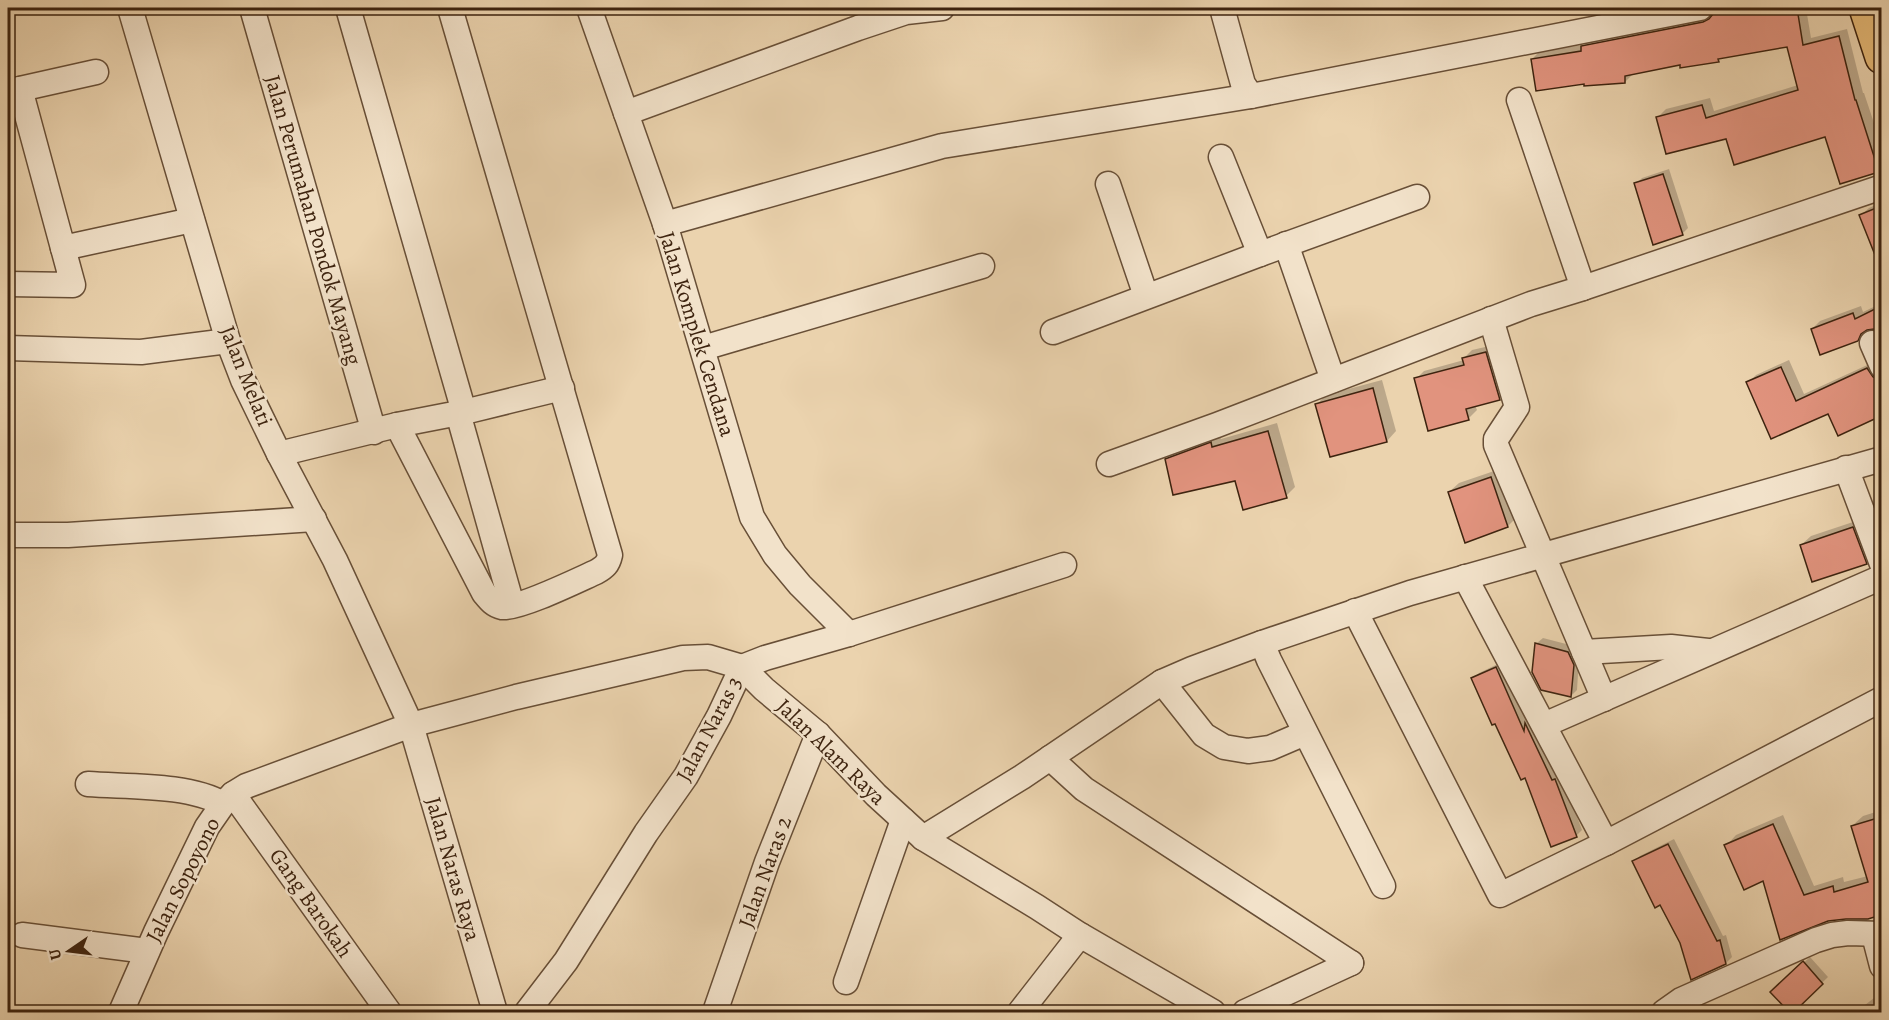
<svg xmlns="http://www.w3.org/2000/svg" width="1889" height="1020" font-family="Alegreya,serif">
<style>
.shadow{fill:#0003}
.building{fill:#e1937e;stroke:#3d230f;stroke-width:1.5}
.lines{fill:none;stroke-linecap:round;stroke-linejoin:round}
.minor-casing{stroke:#684f37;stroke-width:27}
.primary-casing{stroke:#3d230f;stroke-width:36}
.minor{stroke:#f2e2ca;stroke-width:24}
.primary{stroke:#e6ba77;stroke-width:33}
.labels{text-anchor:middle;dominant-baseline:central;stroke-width:5;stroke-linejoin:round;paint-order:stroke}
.street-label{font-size:22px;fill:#3d230f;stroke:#f2e2ca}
</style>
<rect width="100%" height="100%" fill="#ebd3ae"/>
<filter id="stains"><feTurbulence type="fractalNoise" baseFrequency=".00333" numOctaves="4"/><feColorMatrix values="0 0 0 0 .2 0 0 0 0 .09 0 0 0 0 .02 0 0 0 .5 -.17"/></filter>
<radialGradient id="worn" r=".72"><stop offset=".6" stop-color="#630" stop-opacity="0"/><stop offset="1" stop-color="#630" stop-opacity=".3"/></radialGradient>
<g class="shadow">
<path d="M1721,8h85l5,30 36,-9 16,64h1l18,54v20l-4,3 -52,-35 -99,2 -69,-20 8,-8 44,-11 4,13 84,-26 -10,-40 -66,12 -4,3 -37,3 -48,11 -8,8h-40l-53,-23 8,-8 44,-6 7,-7 121,-24z"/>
<path d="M1669,169l19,59 -6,6 -46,-50 6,-6z"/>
<path d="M1882,202v65l-22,-51 9,-8z"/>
<path d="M1882,303v28l-8,-4 -7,1 -10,12 -45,-11 8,-8 41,-15 2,6z"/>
<path d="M1494,345l13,46 -8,8 -24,6 2,5 -8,8 -40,11 -13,-50 8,-8 40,-11v-2l8,-8z"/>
<path d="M1789,360l15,34 72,-33 6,8v45l-43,20 -10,-22 -57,25 -24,-54 8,-8z"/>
<path d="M1382,380l14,51 -9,10 -70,-37 9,-9z"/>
<path d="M1277,423l18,64 -9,9 -120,-36 10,-10 44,-16 1,5z"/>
<path d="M1500,469l17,48 -9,9 -59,-34 10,-9z"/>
<path d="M1862,519l13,34 -9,10 -65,-18 10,-9z"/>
<path d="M1543,638l31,8 5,12 -2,32 -6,6 -38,-24 4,-29z"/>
<path d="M1502,662l59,112 21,56 -6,6 -50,-60 -53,-98 6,-5z"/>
<path d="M1882,810v108l-34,-1 -84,-38 -38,-33 10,-11 47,-20 31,71 29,-9 1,5 24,-6 -16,-50 11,-10z"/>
<path d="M1674,839l49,97 3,-1 6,22 -6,6 -44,-20 -21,-40 -27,-41 6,-6z"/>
<path d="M1810,957l18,20 -36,35 -20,-20z"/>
<path d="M1874,998l8,9v5h-26z"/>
</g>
<g class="building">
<path d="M1724,8h73l6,37 36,-9 16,64h1l23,72 -39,12 -15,-47 -91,28 -8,-26 -60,15 -10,-37 46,-12 4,13 92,-28 -11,-43 -69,12 1,3 -39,6v-3l-55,11v7l-41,3v-2l-48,7 -5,-32 50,-8v-5l122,-24 6,-3 4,-5 12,-2z"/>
<path d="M1663,174l20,61 -30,10 -19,-62z"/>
<path d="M1881,206v64l-22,-55z"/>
<path d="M1881,306v27l-7,-4 -7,1 -6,4 -3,7 -38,14 -9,-26 42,-16 2,6z"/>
<path d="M1486,352l14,48 -34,9 3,11 -41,11 -14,-53 50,-13 -2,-7z"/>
<path d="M1781,367l15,34 71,-33 6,9 8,3v36l-43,20 -10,-22 -57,25 -25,-57z"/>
<path d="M1373,388l14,54 -57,15 -15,-53z"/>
<path d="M1268,431l19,67 -44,12 -8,-29 -62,14 -8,-36 46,-17 1,5z"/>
<path d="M1491,477l17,50 -43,16 -17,-51z"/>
<path d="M1853,527l14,37 -55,18 -12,-37z"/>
<path d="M1535,643l33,9 6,13 -3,32 -30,-7 -9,-18z"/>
<path d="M1496,667l28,64 1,-8 27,57 3,-1 22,58 -26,10 -26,-69 -4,2 -26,-56 -3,1 -21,-47z"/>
<path d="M1881,817v98l-13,4h-22l-18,2 -48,19 -17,-59 -19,9 -20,-45 49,-21 31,71 29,-9 1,6 34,-10 -17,-56z"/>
<path d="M1668,844l49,97 3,-1 6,24 -35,16 -11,-37 -20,-38 -5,3 -23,-47z"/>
<path d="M1803,961l20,23 -29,28h-5l-19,-20z"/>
</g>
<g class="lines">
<g class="minor-casing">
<g id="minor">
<path d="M130,8l98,333 15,39 36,74 56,106 76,165 84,287"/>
<path d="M252,8l122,424"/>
<path d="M589,8l76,216 87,293 23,38 25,30 49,49"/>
<path d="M1222,8l21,76 8,12"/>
<path d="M20,89l76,-17"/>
<path d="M8,92l12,-3 43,159 129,-28"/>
<path d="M1519,100l64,188"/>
<path d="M626,113l232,-85 48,-16 36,-4"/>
<path d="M1221,157l39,97"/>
<path d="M1108,184l38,112"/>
<path d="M665,224l277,-78 309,-50 449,-88"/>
<path d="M1286,244l47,136"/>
<path d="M8,284l65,1 -10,-37"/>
<path d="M1491,319l26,88 -21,32v6l108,254"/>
<path d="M1053,332l207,-78 157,-57"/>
<path d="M1872,343l10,23"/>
<path d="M8,348l133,4 87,-11"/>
<path d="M703,348l279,-82"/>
<path d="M464,412l98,-24"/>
<path d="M458,413l54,192"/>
<path d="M397,425l87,168c5,6 9,12 18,14 17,2 76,-27 94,-35 9,-5 12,-8 14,-17l-160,-547"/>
<path d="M279,454l118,-29 67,-13 -116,-404"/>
<path d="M1109,464l108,-39 314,-121 52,-16 299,-101"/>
<path d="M1846,468l36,96"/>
<path d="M8,535h60l246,-16"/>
<path d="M1465,577l141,266"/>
<path d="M1355,611l145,284 106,-52 276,-144"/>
<path d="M1262,643l7,17 114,226"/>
<path d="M1584,652l87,-5 37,4"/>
<path d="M1162,682l42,53 20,12 24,4 22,-3 35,-15"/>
<path d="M1544,725l338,-148"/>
<path d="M1050,758l34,31 267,174"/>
<path d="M88,784c40,3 101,0 135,20"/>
<path d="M233,794l156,218"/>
<path d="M923,838l99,-61 140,-95 30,-13 70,-26 148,-50 472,-134"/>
<path d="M22,935l125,16"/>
<path d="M1874,935l8,31"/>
<path d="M846,982l57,-162"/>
<path d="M121,1012l35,-80 51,-105 16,-23 10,-10 13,-8 165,-61 105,-28 167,-39 25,-1 34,10 22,22 54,45 58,61 47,43 114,69 43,28 133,77"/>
<path d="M527,1012l39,-51 80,-128 40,-57 33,-60 23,-49 23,-9 84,-24 215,-69"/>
<path d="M715,1012l52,-150 51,-128"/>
<path d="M1020,1012l60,-77"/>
<path d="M1245,1012l106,-49"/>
<path d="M1664,1012l17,-12 135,-60 16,-5 16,-2 34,1"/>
</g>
</g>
<g class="primary-casing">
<path id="primary" d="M1866,8l16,49"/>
</g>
<use href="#minor" class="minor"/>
<use href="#primary" class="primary"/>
</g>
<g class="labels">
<g class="street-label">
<text transform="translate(313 220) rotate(74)">Jalan Perumahan Pondok Mayang</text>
<text transform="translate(697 334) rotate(73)">Jalan Komplek Cendana</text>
<text transform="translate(246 376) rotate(68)">Jalan Melati</text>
<text transform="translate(709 729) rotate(-62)">Jalan Naras 3</text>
<text transform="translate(831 752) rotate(44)">Jalan Alam Raya</text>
<text transform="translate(453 869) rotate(74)">Jalan Naras Raya</text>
<text transform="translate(765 872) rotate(-70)">Jalan Naras 2</text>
<text transform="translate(183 880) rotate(-63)">Jalan Sopoyono</text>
<text transform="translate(311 903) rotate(55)">Gang Barokah</text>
</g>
</g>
<rect width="1889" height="1020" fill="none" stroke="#ebd3ae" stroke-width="30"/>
<rect x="9" y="9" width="1871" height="1002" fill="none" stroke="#3d230f" stroke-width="3"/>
<rect x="15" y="15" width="1859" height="990" fill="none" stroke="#3d230f" stroke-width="1.5"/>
<g transform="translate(69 951) rotate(256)" stroke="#f2e2ca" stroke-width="4.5" paint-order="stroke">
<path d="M0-4.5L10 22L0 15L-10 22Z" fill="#3d230f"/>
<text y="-9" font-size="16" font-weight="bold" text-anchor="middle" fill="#3d230f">U</text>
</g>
<rect width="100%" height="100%" filter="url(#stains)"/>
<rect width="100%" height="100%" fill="url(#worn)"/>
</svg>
